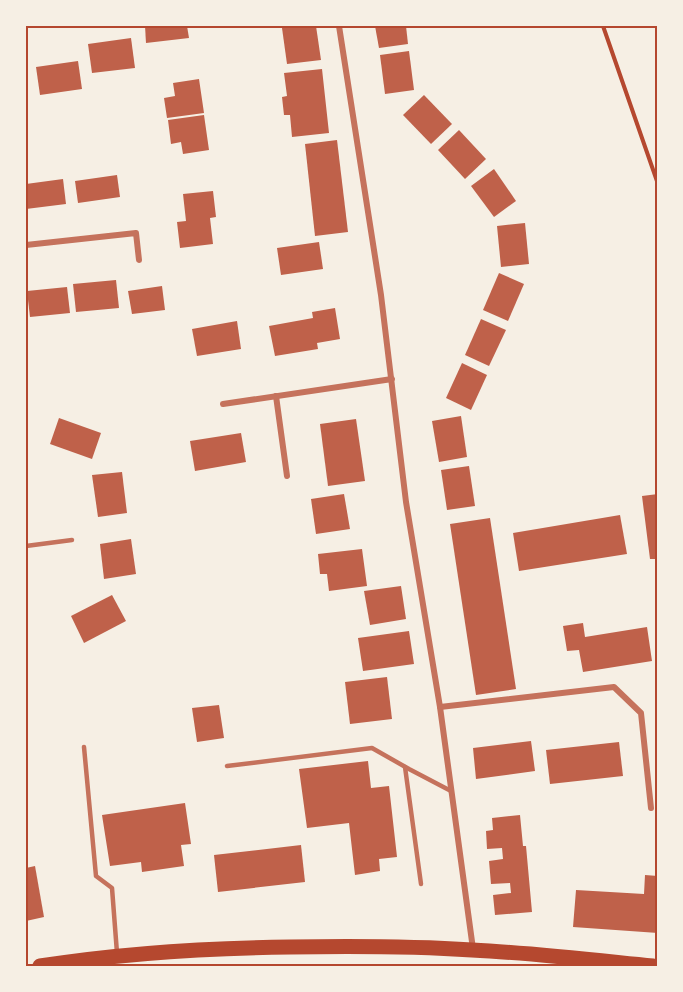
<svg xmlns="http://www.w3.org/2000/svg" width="683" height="992" font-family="Karla,sans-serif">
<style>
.building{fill:#bf614a}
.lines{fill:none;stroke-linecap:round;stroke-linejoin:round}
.path{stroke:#b5482f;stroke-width:4}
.service{stroke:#c5725c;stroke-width:4.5}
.minor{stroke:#c5725c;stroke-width:6}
.primary{stroke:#b5482f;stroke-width:15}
.neatline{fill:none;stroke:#b5482f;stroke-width:2}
</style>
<rect width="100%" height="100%" fill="#f6efe4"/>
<g class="building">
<path d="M145,26h42l2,12 -43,5z"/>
<path d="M304,26h12l5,34 -34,4 -5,-36z"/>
<path d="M375,26h31l2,18 -29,4z"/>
<path d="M131,38l4,30 -43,5 -4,-29z"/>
<path d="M409,51l5,39 -29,4 -5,-39z"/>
<path d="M78,61l4,28 -42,6 -4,-28z"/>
<path d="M322,69l7,64 -37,4 -2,-22h-6l-2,-18 5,-1 -3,-23z"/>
<path d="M199,79l5,34 -37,5 -3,-20 11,-2 -2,-13z"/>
<path d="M424,95l28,29 -21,20 -28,-29z"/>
<path d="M204,115l5,35 -26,4 -2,-12 -10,2 -3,-24z"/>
<path d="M459,130l27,29 -21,20 -27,-29z"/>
<path d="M337,140l11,92 -33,4 -10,-92z"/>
<path d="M494,169l22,32 -22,16 -23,-31z"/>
<path d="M117,175l3,22 -42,6 -3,-22z"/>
<path d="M63,179l3,25 -40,5v-25z"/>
<path d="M213,191l3,26 -6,1 3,26 -33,4 -3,-26 9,-1 -3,-27z"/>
<path d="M525,223l4,41 -28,3 -4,-41z"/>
<path d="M319,242l4,27 -42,6 -4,-27z"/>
<path d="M499,273l25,11 -16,37 -25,-11z"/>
<path d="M116,280l3,28 -43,4 -3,-28z"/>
<path d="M162,286l3,24 -33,4 -4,-23z"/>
<path d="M67,287l3,26 -40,4 -3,-26z"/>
<path d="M335,308l5,31 -23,4 1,6 -43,7 -6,-30 44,-8 -1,-6z"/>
<path d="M481,319l25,11 -17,36 -24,-11z"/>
<path d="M237,321l4,28 -44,7 -5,-27z"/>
<path d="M462,363l25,12 -16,35 -25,-12z"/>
<path d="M461,416l6,41 -28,5 -7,-41z"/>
<path d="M59,418l42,15 -9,26 -42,-15z"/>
<path d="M356,419l9,62 -37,5 -8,-62z"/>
<path d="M241,433l5,29 -51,9 -5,-30z"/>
<path d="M469,466l6,40 -28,4 -6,-40z"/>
<path d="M122,472l5,41 -29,4 -6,-42z"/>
<path d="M344,494l6,35 -34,5 -5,-35z"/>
<path d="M658,494v65h-8l-8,-63z"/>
<path d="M620,515l7,39 -108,17 -6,-38z"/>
<path d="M490,518l26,171 -40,6 -26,-171z"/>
<path d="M131,539l5,35 -32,5 -4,-35z"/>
<path d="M362,549l5,37 -38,5 -2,-17h-7l-2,-20z"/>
<path d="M401,586l5,33 -36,6 -6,-34z"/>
<path d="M112,595l14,26 -42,22 -13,-27z"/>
<path d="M583,623l2,14 62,-10 5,34 -69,11 -4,-22 -12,1 -4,-25z"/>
<path d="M409,631l5,33 -51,7 -5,-33z"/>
<path d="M387,677l5,42 -42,5 -5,-42z"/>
<path d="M219,705l5,33 -27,4 -5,-34z"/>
<path d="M531,741l4,30 -59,8 -3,-31z"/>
<path d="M619,742l4,34 -73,8 -4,-34z"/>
<path d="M368,761l3,27 18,-2 8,71 -18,2 1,12 -25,4 -6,-52 -42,5 -8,-59z"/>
<path d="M185,803l6,41 -10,1 3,21 -42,6 -1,-10 -31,4 -8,-51z"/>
<path d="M520,815l3,31h3l6,66 -37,3 -2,-20 18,-2 -1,-10 -19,1 -2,-23 14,-2 -1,-11 -15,1 -1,-18 7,-1 -1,-12z"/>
<path d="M301,845l4,37 -87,10 -4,-37z"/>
<path d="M35,866l9,51 -18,4v-53z"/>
<path d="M645,875l13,1v57l-85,-6 3,-37 68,4z"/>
</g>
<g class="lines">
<path class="path" d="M603,26l55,158"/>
<g class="service">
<path d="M26,546l46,-6"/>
<path d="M84,747l12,129 16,12 5,65"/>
<path d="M227,766l145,-18 37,21 42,22"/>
<path d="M405,767l16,117"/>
</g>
<g class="minor">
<path d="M339,26l42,269 25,207 34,205 33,242"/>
<path d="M26,245l110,-12 3,27"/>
<path d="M276,396l11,80"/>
<path d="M223,404l169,-25"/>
<path d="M440,707l174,-20 27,26 10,95"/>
</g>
<path class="primary" d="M40,966c83,-13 166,-18 250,-19 60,-1 121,-1 182,3 61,3 121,10 181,16"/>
</g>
<rect width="683" height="992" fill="none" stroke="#f6efe4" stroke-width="54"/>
<rect x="27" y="27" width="629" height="938" class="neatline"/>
</svg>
